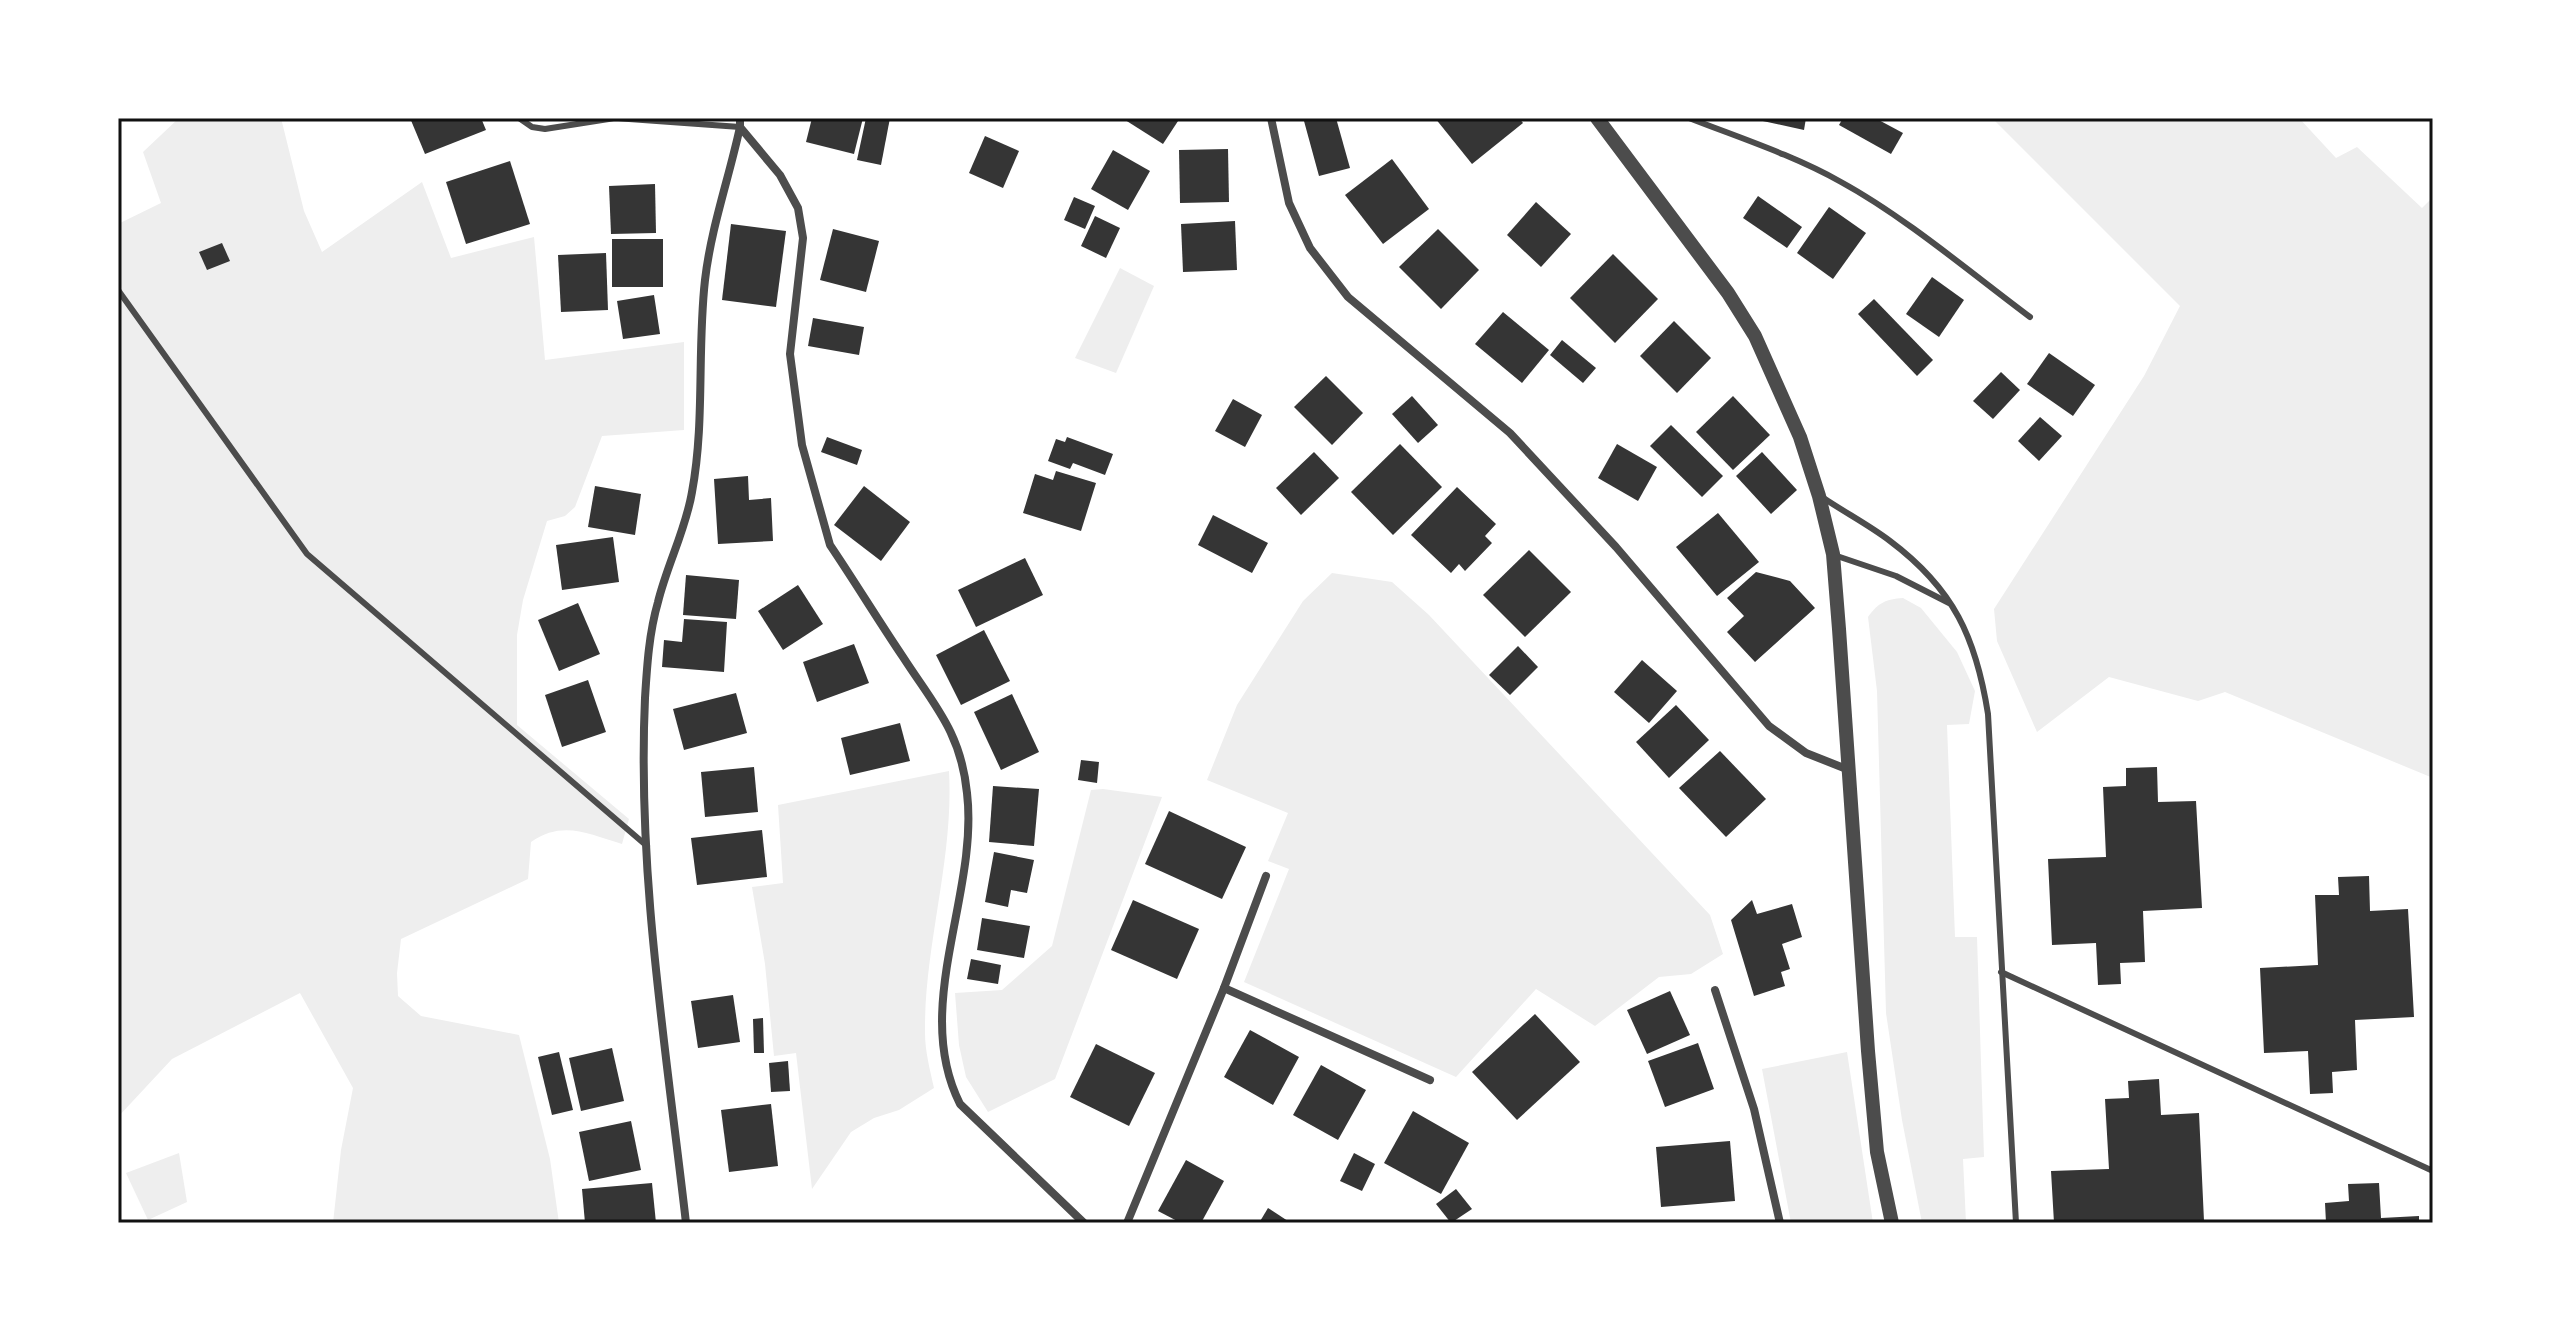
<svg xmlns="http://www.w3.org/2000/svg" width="2551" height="1341" font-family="'Varela Round',sans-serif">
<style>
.green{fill:#eee}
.building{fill:#353535}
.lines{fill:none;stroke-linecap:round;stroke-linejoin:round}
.service{stroke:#4c4c4c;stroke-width:6}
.minor{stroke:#4c4c4c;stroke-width:8}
.tertiary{stroke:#4c4c4c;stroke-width:14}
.neatline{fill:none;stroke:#111;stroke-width:3}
</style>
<rect width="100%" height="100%" fill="#fff"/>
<g class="green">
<path d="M179,118h102l23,93 18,41 100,-70 29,76 83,-21 11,123 139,-18v88l-82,6 -27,71 -10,9 -18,5 -24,79 -6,35v90l112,94 -7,25c-34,-10 -59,-24 -91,-2l-3,37 -127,60 -4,34 1,23 23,20 98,19 31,124 9,64h-226l8,-73 12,-62 -53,-95 -128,66 -54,58v-893l43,-21 -18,-51z"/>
<path d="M1992,118h307l37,40 21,-11 65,61 11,-11v581l-208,-86 -27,9 -89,-24 -72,55 -40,-91 -3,-32 150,-233 36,-70z"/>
<path d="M1120,268l34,18 -38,87 -41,-15z"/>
<path d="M1332,573l60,9 37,33 281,300 13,39 -32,20 -32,3 -64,49 -59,-37 -80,88 -212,-95 45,-113 -21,-8 20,-48 -81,-33 30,-75 66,-104z"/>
<path d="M1903,598l18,10 36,44 18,39 -6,33 -22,1 8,212h22l7,220 -21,2 3,64h-44l-20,-103 -16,-107 -9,-322 -9,-74c10,-14 18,-18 35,-19z"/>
<path d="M949,771c5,88 -25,175 -24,262 0,18 5,37 9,55l-35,22 -25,8 -23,14 -39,57 -16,-136 -22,3 -9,-92 -13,-77 31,-4 -5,-78z"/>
<path d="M1103,789l59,8 -107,282 -67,33 -22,-35 -7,-32 -4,-52 47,-3 50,-44 39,-156z"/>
<path d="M1847,1052l26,171h-82l-29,-154z"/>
<path d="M179,1153l8,49 -39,18 -22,-47z"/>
</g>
<g class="building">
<path d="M410,118h71l5,12 -61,24z"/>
<path d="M812,118h51l-9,36 -48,-12z"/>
<path d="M866,118h24l-9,47 -24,-5z"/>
<path d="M1122,118h58l-17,26z"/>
<path d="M1315,118h21l14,50 -31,8 -15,-55z"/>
<path d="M1435,118h84l4,5 -51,41z"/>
<path d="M1749,118h57l-2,12z"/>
<path d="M1843,118h32l28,15 -12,21 -52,-29z"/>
<path d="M985,136l34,15 -16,37 -34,-15z"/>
<path d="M1228,149l1,53 -49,1 -1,-53z"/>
<path d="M1113,150l37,21 -22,39 -37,-21z"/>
<path d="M1392,159l37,50 -46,35 -38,-49z"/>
<path d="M510,161l20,63 -64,20 -20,-62z"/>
<path d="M655,184l1,49 -45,1 -2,-48z"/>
<path d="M1758,196l44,31 -15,21 -44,-30z"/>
<path d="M1074,197l21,9 -10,23 -21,-9z"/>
<path d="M1536,202l35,32 -30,33 -34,-32z"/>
<path d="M1829,207l37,26 -33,46 -36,-26z"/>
<path d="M1095,216l25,12 -14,30 -25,-12z"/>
<path d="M1235,221l2,49 -54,2 -2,-48z"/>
<path d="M731,224l55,7 -10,76 -54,-7z"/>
<path d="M833,229l46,12 -13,51 -46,-12z"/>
<path d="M1438,229l41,41 -38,39 -42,-42z"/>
<rect x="612" y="239" width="51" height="48"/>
<path d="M222,243l8,18 -23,9 -8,-18z"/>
<path d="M606,253l2,57 -47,2 -3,-57z"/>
<path d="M1613,254l45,45 -43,44 -45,-45z"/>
<path d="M1932,277l32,23 -25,37 -33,-23z"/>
<path d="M654,295l6,39 -37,5 -6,-38z"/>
<path d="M1874,299l59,61 -16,16 -59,-62z"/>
<path d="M1503,312l46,38 -27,33 -47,-39z"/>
<path d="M813,318l51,9 -5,28 -51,-9z"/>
<path d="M1674,321l37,37 -34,35 -37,-37z"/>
<path d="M1562,340l34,28 -13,15 -33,-28z"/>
<path d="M2049,353l46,32 -22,31 -46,-32z"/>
<path d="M2001,372l19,18 -27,29 -20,-18z"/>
<path d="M1326,376l37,37 -31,32 -38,-38z"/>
<path d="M1412,396l26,29 -20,18 -26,-29z"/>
<path d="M1733,396l37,39 -37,35 -37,-38z"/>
<path d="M1233,399l29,16 -17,32 -30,-16z"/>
<path d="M2040,417l22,19 -23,25 -21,-20z"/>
<path d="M1671,425l52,51 -21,21 -52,-51z"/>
<path d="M827,437l35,13 -5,15 -36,-13z"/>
<path d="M1067,437l46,17 -8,21 -32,-12 -3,6 -22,-8 8,-22 9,3z"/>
<path d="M1400,444l42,43 -49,48 -42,-43z"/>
<path d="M1617,444l40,23 -19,34 -40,-23z"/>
<path d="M1314,452l25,26 -38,37 -25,-27z"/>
<path d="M1762,452l35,38 -26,24 -35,-38z"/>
<path d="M1056,471l40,12 -15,48 -58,-18 12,-39 18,6z"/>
<path d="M748,476l1,24 22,-2 2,43 -55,3 -4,-65z"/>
<path d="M595,486l46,8 -6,41 -47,-8z"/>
<path d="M864,486l46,36 -29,39 -47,-36z"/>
<path d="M1457,487l39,37 -11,12 7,7 -27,28 -6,-7 -8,9 -40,-38z"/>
<path d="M1718,513l41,49 -42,34 -41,-49z"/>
<path d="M1213,515l55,28 -16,30 -54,-28z"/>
<path d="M613,537l6,45 -57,8 -6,-45z"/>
<path d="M1529,550l42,42 -46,45 -42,-42z"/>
<path d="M1025,558l18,37 -67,32 -18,-37z"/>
<path d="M1756,572l34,9 25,27 -60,54 -28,-30 17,-16 -17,-18z"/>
<path d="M686,575l53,5 -3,39 -53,-4z"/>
<path d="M798,585l25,39 -40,26 -25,-39z"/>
<path d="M578,603l22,51 -41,17 -21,-51z"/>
<path d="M684,619l43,3 -3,50 -62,-5 2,-27 18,2z"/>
<path d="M984,630l26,51 -49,24 -25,-50z"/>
<path d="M854,644l15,39 -52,19 -14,-40z"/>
<path d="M1518,646l20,21 -28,28 -21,-20z"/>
<path d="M1642,660l35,31 -28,32 -35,-31z"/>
<path d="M588,680l18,52 -44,15 -17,-52z"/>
<path d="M736,693l11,40 -63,17 -11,-41z"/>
<path d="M1012,694l27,58 -38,18 -27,-58z"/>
<path d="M1676,705l33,35 -40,38 -33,-36z"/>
<path d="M900,723l10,38 -60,14 -9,-37z"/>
<path d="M1720,751l46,48 -40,38 -47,-49z"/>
<path d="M1081,760l18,2 -2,21 -19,-3z"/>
<path d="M754,767l4,45 -53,5 -4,-45z"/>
<path d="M2157,767l1,35 38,-1 6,107 -59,3 2,51 -25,1 1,21 -23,1 -2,-42 -44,2 -4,-86 58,-2 -3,-70 23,-1v-18z"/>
<path d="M993,786l46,3 -5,57 -45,-4z"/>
<path d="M1169,811l77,36 -24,52 -77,-35z"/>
<path d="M762,830l5,47 -70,8 -6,-47z"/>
<path d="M994,852l40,8 -7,33 -16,-3 -3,17 -23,-5z"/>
<path d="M2369,876l1,35 38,-2 6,108 -59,3 2,50 -25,2 1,21 -23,1 -2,-43 -44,2 -4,-85 58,-3 -3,-70h24l-1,-18z"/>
<path d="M1133,900l66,29 -22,50 -66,-29z"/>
<path d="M1752,900l5,14 35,-10 10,33 -20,7 8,25 -9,3 4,14 -31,10 -23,-76z"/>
<path d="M982,918l48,8 -6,32 -47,-8z"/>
<path d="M971,959l30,6 -3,19 -31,-5z"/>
<path d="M1670,991l20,44 -43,19 -20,-44z"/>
<path d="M733,995l7,47 -42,6 -7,-47z"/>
<path d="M1535,1014l45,48 -63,58 -45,-48z"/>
<path d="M763,1018l1,35h-10l-1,-34z"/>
<path d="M1250,1030l49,27 -26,48 -49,-28z"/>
<path d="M1698,1043l16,46 -49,18 -17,-46z"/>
<path d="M1096,1044l59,29 -26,53 -59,-29z"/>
<path d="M612,1048l12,53 -43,10 -12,-53z"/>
<path d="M559,1052l14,58 -21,5 -14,-58z"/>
<path d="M788,1061l2,30 -19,1 -2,-29z"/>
<path d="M1321,1065l45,25 -28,50 -45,-25z"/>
<path d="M2159,1079l2,36 38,-2 5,108 -150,2 -3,-52 58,-2 -4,-70 24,-1 -1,-17z"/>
<path d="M771,1104l7,62 -49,6 -8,-62z"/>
<path d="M1413,1111l56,32 -28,51 -57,-31z"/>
<path d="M631,1121l10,49 -52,11 -10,-49z"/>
<path d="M1730,1141l5,60 -74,6 -5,-60z"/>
<path d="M1354,1153l21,11 -13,27 -22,-10z"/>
<path d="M1186,1160l38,21 -23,42h-20l-23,-12z"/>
<path d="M652,1183l4,40h-71l-3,-34z"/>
<path d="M2379,1183l2,35 38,-2v7h-93l-1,-20 24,-2 -1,-17z"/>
<path d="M1456,1189l16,20 -21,14 -15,-19z"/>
<path d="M1268,1208l23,15h-32z"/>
</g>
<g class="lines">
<g class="service">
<path d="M519,118l13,9 13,2 70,-11 125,9"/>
<path d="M1689,118c51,20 104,37 152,64 64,35 130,91 189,135"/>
<path d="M118,290l189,264 340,292"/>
<path d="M1822,497c22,15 47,28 68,44 64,48 86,97 98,173l28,509"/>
<path d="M1834,555l62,21 53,27"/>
<path d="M2001,972l432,199"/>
</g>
<g class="minor">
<path d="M1271,118l18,85 21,45 38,49 162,136 106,114 153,179 37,27 43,17"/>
<path d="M740,127l40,48 18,33 5,30 -13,116 12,91 28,100c25,37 48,75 73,112 31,48 58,75 64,136 12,101 -56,214 -7,311l124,119"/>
<path d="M1224,988l42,-112"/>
<path d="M1715,990l39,119 26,114"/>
<path d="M686,1223c-20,-175 -49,-349 -41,-525 2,-32 4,-65 13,-96 9,-37 28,-73 34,-110 13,-70 5,-141 13,-212 6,-52 24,-102 35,-153v-9"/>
<path d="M1127,1223l97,-235 206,92"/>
</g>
<path class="tertiary" d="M1597,118l131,175 27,43 45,101 19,59 14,58 6,75 29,422 9,101 15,71"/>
</g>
<rect width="2551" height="1341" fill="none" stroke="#ffffff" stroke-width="240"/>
<rect x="120" y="120" width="2311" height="1101" class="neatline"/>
</svg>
